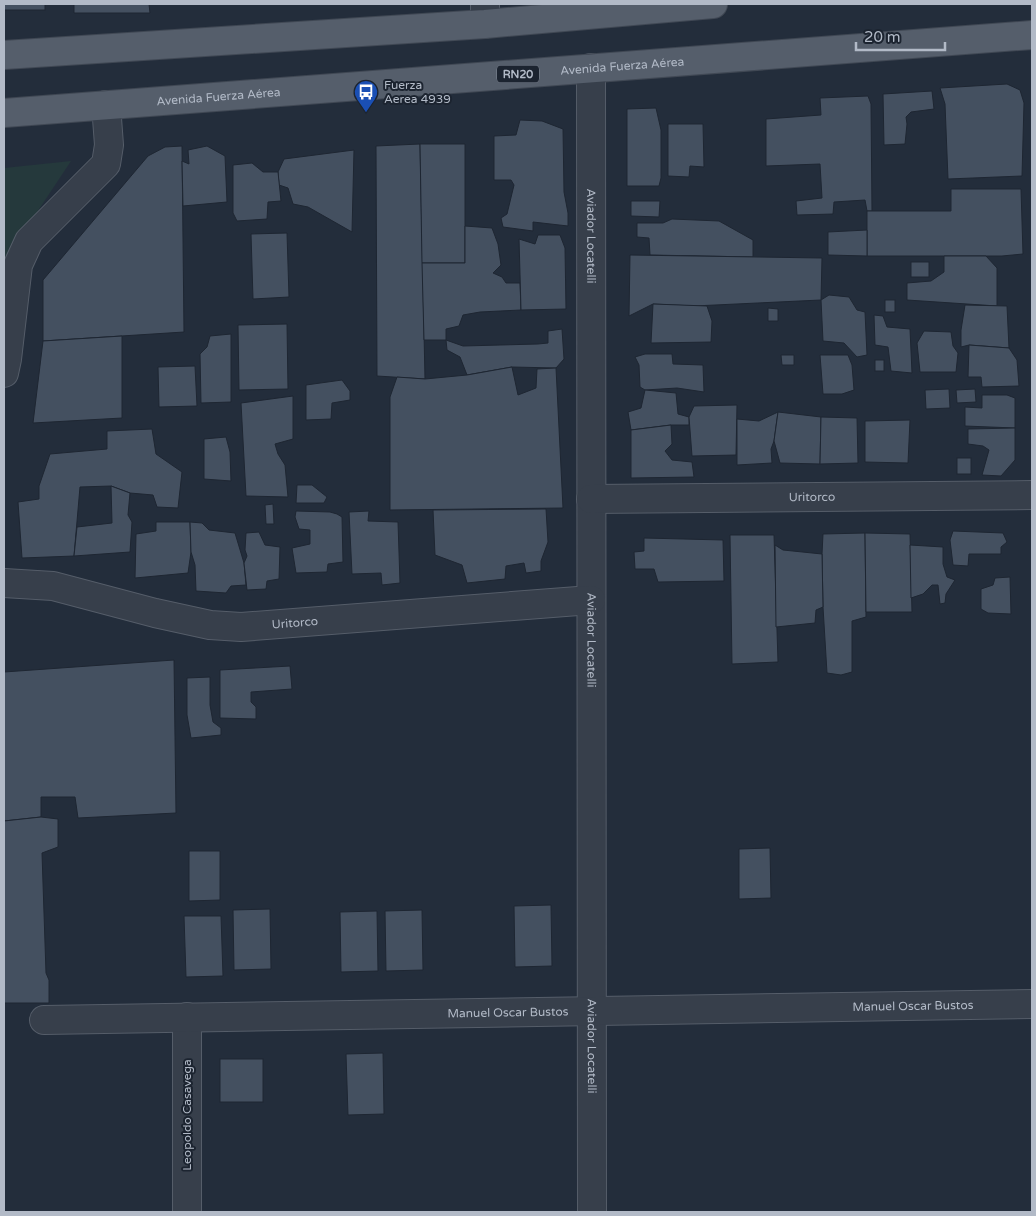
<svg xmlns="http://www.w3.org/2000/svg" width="1036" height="1216" font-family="'Varela Round',sans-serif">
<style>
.green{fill:#25393c}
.building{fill:#445060;stroke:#1e2632}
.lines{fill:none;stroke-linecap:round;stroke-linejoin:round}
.street-casing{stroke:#555d69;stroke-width:30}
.primary-casing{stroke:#404854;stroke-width:30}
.street{stroke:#373f4b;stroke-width:28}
.primary{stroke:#555e6b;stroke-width:28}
.labels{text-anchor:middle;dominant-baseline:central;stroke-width:4;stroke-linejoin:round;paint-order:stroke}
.shield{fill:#1c2430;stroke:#858d9a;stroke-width:1}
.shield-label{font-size:11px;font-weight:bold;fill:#b2bac7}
.street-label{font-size:12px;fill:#b2bac7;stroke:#1c2430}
.poi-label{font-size:12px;fill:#b2bac7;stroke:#1c2430;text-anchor:start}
</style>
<rect width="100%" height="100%" fill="#232d3b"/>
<path class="green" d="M71,161l-63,95 -4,23v-111z"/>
<g class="building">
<rect x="4" y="4" width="41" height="6"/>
<path d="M74,4h75l1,9h-76z"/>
<path d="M1007,84l13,6 4,13 -2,73 -74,3 -3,-75 -5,-16z"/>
<path d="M932,91l2,18 -23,3 -5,5 1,7 -2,20 -21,1 -1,-51z"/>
<path d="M868,96l3,8 1,107h-5l-2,-11 -31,2 -1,12 -36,1 -1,-14 26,-3 -2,-34 -54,2v-47l55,-4 -1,-17z"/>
<path d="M656,108l5,22v48l-2,8h-32v-77z"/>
<path d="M520,120l22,1 21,8 1,63 4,21v13l-35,-4v9l-30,-4 -2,-9 6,-4 7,-29 -3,-5h-17v-44l22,-1z"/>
<path d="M668,124h35l1,43 -14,-1 -1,11 -21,-1z"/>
<path d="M420,144l5,235 -48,-3 -1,-230z"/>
<path d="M420,144h45v119h-43z"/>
<path d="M182,146l2,186 -141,9v-61l105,-124 17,-9z"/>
<path d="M207,146l18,10 2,46 -44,4 -1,-45 7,3 -1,-14z"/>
<path d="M354,150l-2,82 -44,-25 -15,-3 -5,-16 -9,-3 -1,-13 6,-13z"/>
<path d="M252,163l11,9h15l3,29 -13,1 -1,17 -30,2 -4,-8v-48z"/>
<path d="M951,189h70l2,65 -21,2h-135v-45h84z"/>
<path d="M631,201h29l-1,16 -28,-1z"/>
<path d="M672,219l47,2 34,19v17l-103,-2 -1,-17 -12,-1v-14h26z"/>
<path d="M465,226l27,2 6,16 3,21 -8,8 9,4 4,6h14l1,27 -41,2 -17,3 -4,11 -13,3v11h-22l-2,-77h43z"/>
<path d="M867,230v26l-39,-1v-23z"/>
<path d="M287,233l2,64 -36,2 -2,-65z"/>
<path d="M538,235h22l5,13 1,61 -45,1 -2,-71 16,5z"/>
<path d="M630,255l192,3 -1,42 -127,6 -41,-2 -24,12z"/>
<path d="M944,256h42l11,12v38l-90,-6v-17l24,-2 13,-9z"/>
<rect x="911" y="262" width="18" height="15"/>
<path d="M829,295l20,2 8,13 8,2 2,43 -10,2 -13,-14 -21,-2 -2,-41z"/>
<rect x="885" y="300" width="10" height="12"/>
<path d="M653,304l54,2 5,15 -1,21 -60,1z"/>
<path d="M965,305l42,1 2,42 -40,-3 -8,2v-17z"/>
<path d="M768,308l10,1v12h-10z"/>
<path d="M874,315l9,1 4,11 23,2 2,44 -21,-2 -3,-24 -13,-2z"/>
<path d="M287,324l1,65 -49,1 -1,-65z"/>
<path d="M562,329l2,30 -8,9 -44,-1 -45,8 -7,-18 -13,-7 -1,-10 17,6 75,-2 10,-1v-12z"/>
<path d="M924,331l27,1 2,14 5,7 -2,19h-36l-3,-29z"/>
<path d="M231,334v68l-30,1 -1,-49 7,-7 3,-11z"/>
<path d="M122,336v82l-89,5 10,-82z"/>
<path d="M969,345l40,3 8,12 2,26 -37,1 -1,-10h-13z"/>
<path d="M645,354h27l1,10 30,1 1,27 -27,-4 -32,2 -5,-3 -1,-22 -4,-8z"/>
<path d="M781,355h13v10h-12z"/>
<path d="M820,355h28l4,10 2,25 -12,4h-19z"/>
<rect x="875" y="360" width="9" height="11"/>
<path d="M195,366l2,40 -38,1 -1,-40z"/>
<path d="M512,367l6,28 18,-7 1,-19 19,-1 7,140 -173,2v-113l7,-20 28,2 42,-4z"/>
<path d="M342,380l8,11v9l-18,3 -1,16 -25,1v-35z"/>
<path d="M949,389l1,19 -24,1 -1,-19z"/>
<path d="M975,389l1,13 -19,1 -1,-13z"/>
<path d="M645,390l31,3 2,21 11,3v8h-18l-40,5 -3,-18 13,-4z"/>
<path d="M982,395h25l8,3v30l-50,-2v-19l17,1z"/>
<path d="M293,396v43l-18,5 3,10 7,11 3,32 -42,-1 -5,-93z"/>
<path d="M737,405l-1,50 -44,1 -3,-39 5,-11z"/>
<path d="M778,412l-4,29 -3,8 1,14 -35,2v-46l22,2z"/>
<path d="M778,412l43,5 -1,47 -40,-1 -6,-22z"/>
<path d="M821,417l36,1 1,45 -38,1z"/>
<path d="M910,420l-2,43 -43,-1v-41z"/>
<path d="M671,425l1,19 -7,7 7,9 20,2 2,15 -63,1v-48z"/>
<path d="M1015,428v32l-14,16 -19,-1 7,-25 -6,-4 -15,-2v-15z"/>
<path d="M152,429l4,25 26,18 -4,36 -21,-1 -4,-12 -23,-2 -19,-7 -31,1 -6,69 -52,2 -4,-56 21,-3v-13l11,-32 57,-5v-18z"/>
<path d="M226,437l4,15 1,29 -27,-2v-40z"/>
<rect x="957" y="458" width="14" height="16"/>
<path d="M297,485h15l15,12 -3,6h-28z"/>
<path d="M111,486l19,7 -2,22 4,7 -2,30 -56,4 3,-29 35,-4z"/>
<path d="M273,504l1,20h-8l-1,-19z"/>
<path d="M546,509l2,33 -7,19v10l-15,2 -2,-10 -18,3 -1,13 -38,4 -5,-18 -27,-10 -2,-45z"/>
<path d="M296,511l34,1 7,2 5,3 1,45 -15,2 -1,8 -31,1 -4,-25 18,-4v-14l-11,-1 -4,-12z"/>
<path d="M369,511l-1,10 30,1 2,61 -18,2 -1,-12 -29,1 -3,-62z"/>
<path d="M156,522h34l1,30 -3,21 -53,5 1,-44 20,-3z"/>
<path d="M190,522l12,1 7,7 26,3 9,30 2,22 -15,1 -5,7 -30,-2 -1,-26 -4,-13z"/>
<path d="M953,531l50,2 4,9 -6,5v7h-32l-1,12 -15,-1 -3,-25z"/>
<path d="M259,532l6,13 15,2 -1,32 -12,2 -1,8 -19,1 -3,-27 3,-7 -2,-6 1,-17z"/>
<path d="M865,533l1,84 -14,4v51l-11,3 -14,-2 -4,-66 -1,-53 1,-20z"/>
<path d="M865,533l45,1 2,78h-46z"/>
<path d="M730,535h44l4,127 -46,2z"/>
<path d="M644,538l79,2 1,41 -66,1 -4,-13h-19l-1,-17 10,-1z"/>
<path d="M775,545l8,5 39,4 1,53 -7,3 -1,13 -39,4z"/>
<path d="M910,545l33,2v17l4,13 8,3 -9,14 -1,9 -5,1 -2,-19h-6l-9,9 -12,4z"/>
<path d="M1010,577l1,37 -23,-1 -7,-4v-20l12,-4 2,-7z"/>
<path d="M174,660l2,153 -98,5 -3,-21h-34v20l-37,4v-149z"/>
<path d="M290,666l2,23 -41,3v10l5,5v12l-36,-1v-48z"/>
<path d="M210,677v28l3,17 8,6v7l-30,3 -4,-23v-37z"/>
<path d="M41,817l17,2v28l-16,6 4,120 3,7v23h-45v-182z"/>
<path d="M770,848l1,50 -32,1v-50z"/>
<path d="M189,851h31v49l-31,1z"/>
<path d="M551,905l1,61 -37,1 -1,-61z"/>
<path d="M270,909l1,60 -37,1 -1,-60z"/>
<path d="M422,910l1,60 -37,1 -1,-60z"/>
<path d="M377,911l1,60 -37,1 -1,-60z"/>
<path d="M184,916h37l2,60 -37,1z"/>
<path d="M383,1053l1,61 -36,1 -2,-61z"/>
<rect x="220" y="1059" width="43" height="43"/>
</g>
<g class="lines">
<g class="street-casing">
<g id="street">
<path d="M485,4v20"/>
<path id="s1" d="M591,68l1,1144"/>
<path d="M4,373l3,-14 11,-94 11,-24 77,-77 3,-19 -3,-40"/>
<path id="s2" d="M591,499l441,-4"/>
<path id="s3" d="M4,583l49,3 102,27 55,12 31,2 350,-27"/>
<path d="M187,1017v195"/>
<path id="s4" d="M44,1020l988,-16"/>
</g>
</g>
<g class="primary-casing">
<g id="primary">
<path d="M4,55l481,-31 228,-20"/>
<path id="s5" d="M4,113l1028,-78"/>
</g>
</g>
<use href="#street" class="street"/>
<use href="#primary" class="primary"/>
</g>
<defs>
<g id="bus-pin" transform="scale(1.25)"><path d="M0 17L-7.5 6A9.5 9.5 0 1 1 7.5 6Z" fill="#1a4fb4" stroke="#1c2430"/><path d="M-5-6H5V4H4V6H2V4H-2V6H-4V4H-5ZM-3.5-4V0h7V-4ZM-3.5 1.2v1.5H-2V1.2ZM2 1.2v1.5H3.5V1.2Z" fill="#fff"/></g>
</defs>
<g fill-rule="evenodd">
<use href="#bus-pin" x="366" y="92"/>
</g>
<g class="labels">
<rect class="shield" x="497" y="65.5" width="42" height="17" rx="4"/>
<g class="shield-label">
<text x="518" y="74">RN20</text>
</g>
<g class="street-label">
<text stroke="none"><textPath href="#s5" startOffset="620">Avenida Fuerza Aérea</textPath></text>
<text stroke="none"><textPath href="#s5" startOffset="215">Avenida Fuerza Aérea</textPath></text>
<text stroke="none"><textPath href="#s1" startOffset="168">Aviador Locatelli</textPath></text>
<text stroke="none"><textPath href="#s2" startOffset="221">Uritorco</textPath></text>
<text stroke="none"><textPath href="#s3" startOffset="296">Uritorco</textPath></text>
<text stroke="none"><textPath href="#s1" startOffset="572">Aviador Locatelli</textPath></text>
<text stroke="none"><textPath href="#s4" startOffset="869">Manuel Oscar Bustos</textPath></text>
<text stroke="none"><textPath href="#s4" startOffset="464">Manuel Oscar Bustos</textPath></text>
<text stroke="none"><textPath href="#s1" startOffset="978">Aviador Locatelli</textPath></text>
<text transform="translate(187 1115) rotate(-90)">Leopoldo Casavega</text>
</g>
<g class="poi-label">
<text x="384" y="85">Fuerza<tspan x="384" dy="14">Aerea 4939</tspan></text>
</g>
</g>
<rect width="1036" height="1216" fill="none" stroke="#b2bac7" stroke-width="10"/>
<path d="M856 42v8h89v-8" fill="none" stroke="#b2bac7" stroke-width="2.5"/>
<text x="864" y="42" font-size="15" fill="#b2bac7" stroke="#1c2430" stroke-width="4" paint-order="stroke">20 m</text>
</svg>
